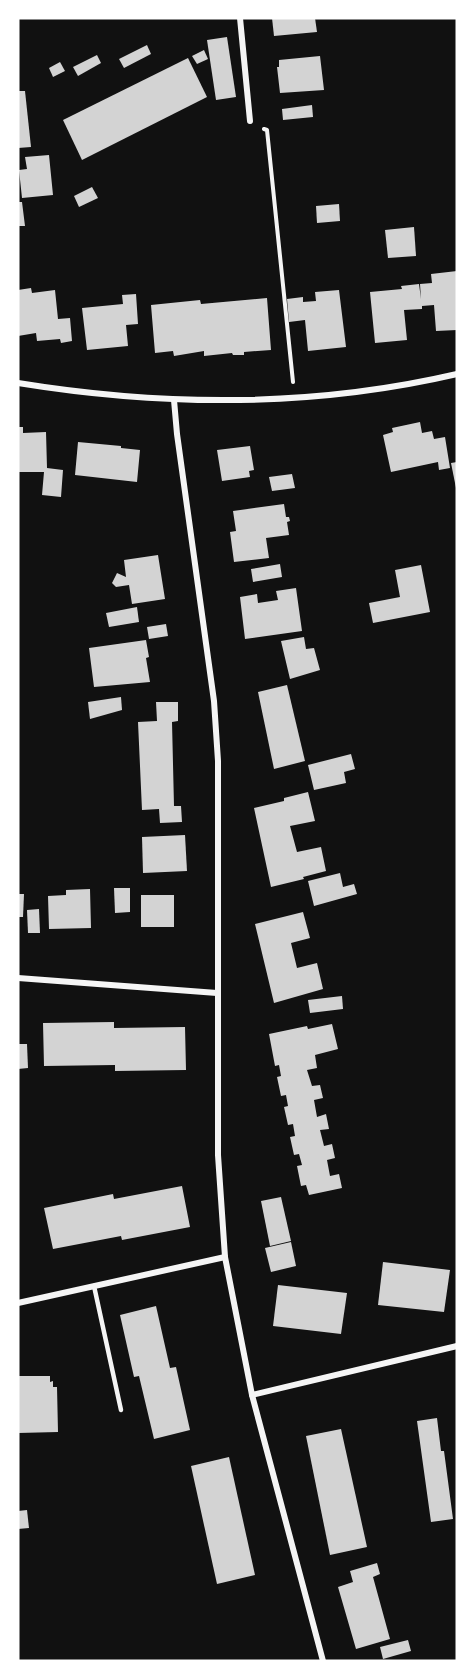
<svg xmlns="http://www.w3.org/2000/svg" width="475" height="1679" font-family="Inter,sans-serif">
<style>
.building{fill:#d3d3d3}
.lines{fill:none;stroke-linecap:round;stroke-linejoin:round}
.path{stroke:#f5f5f5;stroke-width:4}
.service{stroke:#f5f5f5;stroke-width:4.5}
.minor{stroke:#f5f5f5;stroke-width:6}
</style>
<rect width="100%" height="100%" fill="#111"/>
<g class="building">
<path d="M272,18h43l2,14 -43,4z"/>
<path d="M227,37l9,60 -20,3 -9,-60z"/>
<path d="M147,45l4,9 -27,14 -5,-9z"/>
<path d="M204,50l4,9 -11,5 -5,-8z"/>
<path d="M97,55l4,8 -23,13 -5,-9z"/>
<path d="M320,56l4,34 -44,3 -3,-26h2v-7z"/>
<path d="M188,58l19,39 -125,63 -19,-40z"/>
<path d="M60,62l5,9 -12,6 -4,-9z"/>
<path d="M18,91h7l6,56 -13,1z"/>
<path d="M312,105l1,12 -30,3 -1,-11z"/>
<path d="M49,155l4,40 -31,3 -3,-28 8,-1 -2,-12z"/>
<path d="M92,187l6,11 -19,9 -5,-11z"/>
<path d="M18,202h4l3,24h-7z"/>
<path d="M339,204l1,17 -23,2 -1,-17z"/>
<path d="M414,227l2,29 -28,2 -3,-28z"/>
<path d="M457,271v59l-21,1 -2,-26 -12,1v3l-18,1 3,30 -32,3 -5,-51 32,-3 -1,-3 18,-2 2,15 -1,-15 12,-1 -1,-9z"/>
<path d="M31,288l1,5 23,-3 3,29 12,-1 2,23 -11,2 -1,-4 -23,2 -1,-8 -18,3v-46z"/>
<path d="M339,290l7,57 -38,4 -3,-31 -16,2 -2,-23 16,-2v5l13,-1 -1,-9z"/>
<path d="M136,294l2,30 -12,1 2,21 -41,4 -5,-42 41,-4 -1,-9z"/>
<path d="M267,298l4,52 -27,2v3h-11l-1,-2 -28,3v-5l-30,5 -1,-5 -18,2 -4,-48 49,-5 1,4z"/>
<path d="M420,422l2,11 10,-2 2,8 11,-2 5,31 -11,2 -1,-8 -47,10 -8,-37 10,-3 -1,-4z"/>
<path d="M18,427h5v6l23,-1 1,36 16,2 -2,27 -19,-2 2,-23h-26z"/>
<path d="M78,442l43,4v2l19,2 -3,32 -62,-7z"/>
<path d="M250,446l4,24 -5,1 1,6 -28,4 -5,-31z"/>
<path d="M457,462v26h-1l-5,-25z"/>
<path d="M292,474l3,14 -23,3 -3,-14z"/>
<path d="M284,504l2,13h3l1,4 -3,1 2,13 -23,3 3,20 -35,4 -4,-30 6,-1 -3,-20z"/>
<path d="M158,555l7,44 -33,5 -3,-19 -13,2 -4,-4 5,-10 9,4 -2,-17z"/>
<path d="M280,564l2,13 -29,5 -2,-13z"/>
<path d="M421,565l9,47 -57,11 -4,-20 31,-6 -5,-27z"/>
<path d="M296,588l6,43 -57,8 -5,-42 17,-3 1,9 20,-3 -2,-9z"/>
<path d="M137,607l2,15 -30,5 -3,-14z"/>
<path d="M166,624l2,12 -19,3 -2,-12z"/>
<path d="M304,637l2,12 8,-1 6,22 -30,9 -9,-38z"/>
<path d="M146,640l3,17 -3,1 4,24 -56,5 -5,-39z"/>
<path d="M287,685l18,76 -31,8 -16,-77z"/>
<path d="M121,697l1,13 -32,9 -2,-17z"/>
<path d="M156,702h22v19l-6,1 2,84h7l1,16 -22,1 -1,-14 -17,1 -4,-88 19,-1z"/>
<path d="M351,754l4,15 -11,3 2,11 -32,7 -6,-25z"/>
<path d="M308,792l7,29 -25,5 7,26 24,-5 5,24 -23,6 1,2 -33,8 -17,-79 30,-7v-3z"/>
<path d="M185,835l2,36 -44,2 -1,-36z"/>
<path d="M340,873l3,14 11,-3 3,10 -43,12 -6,-25z"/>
<path d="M114,888h16v24l-15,1z"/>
<path d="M90,889l1,39 -42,1 -1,-33 18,-1v-5z"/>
<path d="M18,894h6l-1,23h-5z"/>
<rect x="141" y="895" width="33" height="32"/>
<path d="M39,909l1,24h-12l-1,-23z"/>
<path d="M303,912l7,26 -19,5 6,25 20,-5 6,26 -49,14 -19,-79z"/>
<path d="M342,996l1,13 -33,4 -2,-13z"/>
<path d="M114,1022v6l71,-1 1,43 -71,1v-6l-71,1 -1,-43z"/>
<path d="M332,1024l6,25 -23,6 2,13 -10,2 5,16 8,-1 3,13 -9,2 3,17 9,-3 3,15 -9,1 4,16 8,-2 3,14 -8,2 3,16 9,-2 3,14 -33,7 -3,-10 -5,1 -4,-20 5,-1 -3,-11 -5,1 -4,-18 5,-1 -2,-12 -5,1 -4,-18 4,-1 -2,-11 -5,1 -4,-19 4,-1 -2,-11 -4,1 -6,-32 38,-8 1,3z"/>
<path d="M18,1044h9l1,24 -10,1z"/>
<path d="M182,1186l8,41 -68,13 -1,-4 -68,13 -9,-41 69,-14 1,5z"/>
<path d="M281,1197l10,44 -21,5 -9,-45z"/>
<path d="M291,1242l5,24 -25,6 -6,-24z"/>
<path d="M383,1262l67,8 -6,42 -66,-7z"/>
<path d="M278,1285l69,8 -6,41 -68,-8z"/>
<path d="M156,1306l14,62 6,-1 14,63 -36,9 -15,-63 -5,1 -14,-62z"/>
<path d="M19,1376h31v6l3,-1v6h4l1,45 -40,1z"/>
<path d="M437,1418l4,33h3l9,68 -22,3 -14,-101z"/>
<path d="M341,1429l26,118 -37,8 -24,-119z"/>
<path d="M229,1457l26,118 -38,9 -26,-118z"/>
<path d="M27,1510l2,18 -11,1v-18z"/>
<path d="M377,1563l3,11 -7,3 17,62 -34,10 -18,-62 15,-5 -3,-11z"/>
<path d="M408,1640l3,11 -28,8 -3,-12z"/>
</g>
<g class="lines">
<path class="path" d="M264,129l3,1 26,252"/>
<path class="service" d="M94,1286l27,124"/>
<g class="minor">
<path d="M240,18l10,103"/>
<path d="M18,383c148,24 293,25 439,-9"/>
<path d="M174,400l3,34 37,267 4,60v394l7,102 27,138 71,266"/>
<path d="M18,978l199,15"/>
<path d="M18,1303l207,-46"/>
<path d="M252,1395l205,-49"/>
</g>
</g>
<rect width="475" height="1679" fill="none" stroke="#ffffff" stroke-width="39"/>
</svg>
